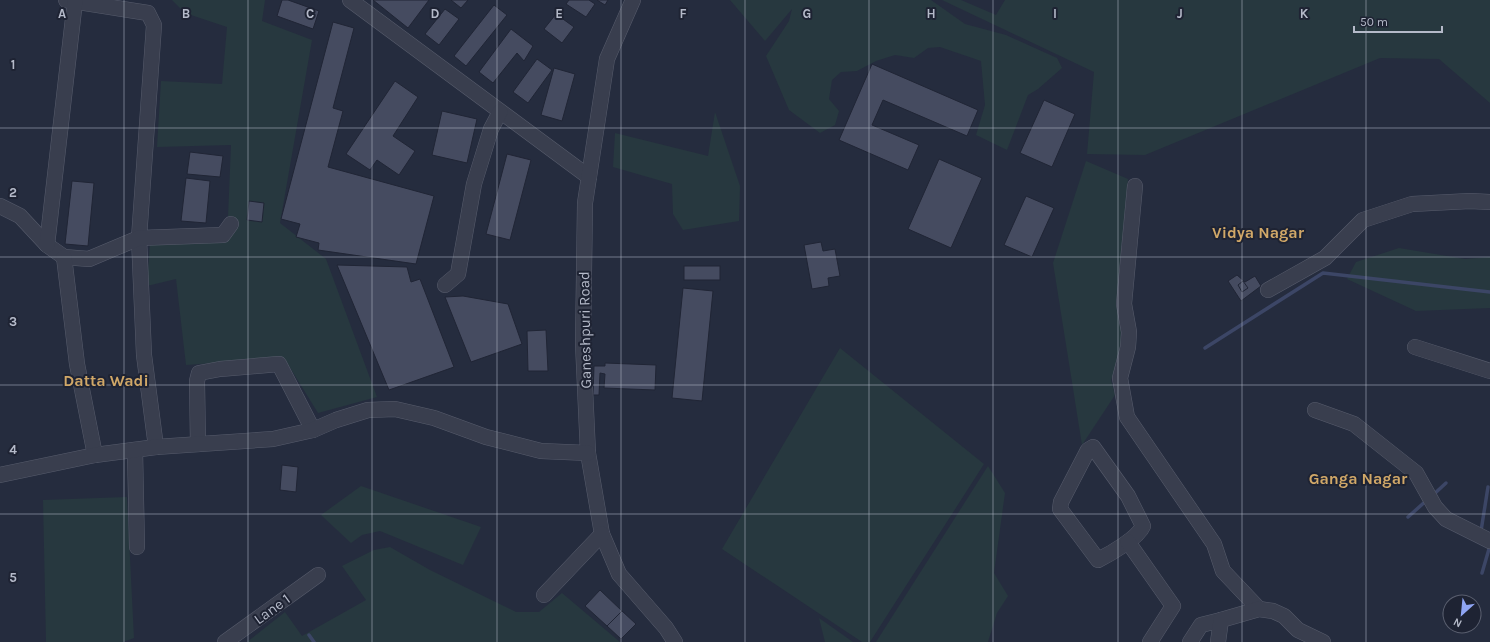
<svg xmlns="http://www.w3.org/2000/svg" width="1490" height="642" font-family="Karla,sans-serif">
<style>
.green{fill:#27383f}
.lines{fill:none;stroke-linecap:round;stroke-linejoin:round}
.stream{stroke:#3c4666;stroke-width:3.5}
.building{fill:#454b60;stroke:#202535}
.minor-casing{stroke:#575c6c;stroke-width:16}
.minor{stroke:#393e4e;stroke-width:15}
.grid{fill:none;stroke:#b5bac9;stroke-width:1;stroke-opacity:0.55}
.labels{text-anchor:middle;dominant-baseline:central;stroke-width:4;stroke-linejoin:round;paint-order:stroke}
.street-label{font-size:15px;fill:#b5bac9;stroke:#1e2333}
.neighbourhood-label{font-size:16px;font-weight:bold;fill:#d1a868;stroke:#1e2333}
.grid-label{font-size:13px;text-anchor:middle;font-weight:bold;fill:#b5bac9;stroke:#1e2333;stroke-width:4;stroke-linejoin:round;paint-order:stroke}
</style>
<rect width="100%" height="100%" fill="#252c3e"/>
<g class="green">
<path d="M172,0h93l-3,21 50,19 -32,183 46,36 51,138 -59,16 -34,-55 -98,7 -10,-86 -29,7 3,-44 77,-1 4,-96 -74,2 4,-66 61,3 5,-57 -42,-14z"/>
<path d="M730,0h201l34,24 41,11 51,23 5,10 -24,21 -10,6 -21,55 -31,-15 9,-30 -4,-44 -41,-14 -12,1 -14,10 -19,-3 -19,6 -19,10 -16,1 -9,8 -3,19 10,12 -4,14 -15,8 -31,-23 -23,-54 23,-35 3,-12 -27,32z"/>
<path d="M942,0h19l35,15 9,-15h485v103l-51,-44 -59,-1 -235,97 -58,-1 7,-82z"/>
<path d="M715,112l25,74 -1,35 -56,9 -10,-16 -1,-30 -59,-17 2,-34 93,23z"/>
<path d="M1086,161l42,18 -11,119 7,49 -13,33 4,15 -33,50 -29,-182z"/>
<path d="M1399,248l66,11 25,-2v51l-74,3 -69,-32 9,-17z"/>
<path d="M840,348l144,116 -114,178h-8l-140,-93z"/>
<path d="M988,466l17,27 -11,80 14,23 -11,17 -9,29h-112z"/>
<path d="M361,486l120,41 -18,38 -83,-34 -18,4 -11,8 -30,-28z"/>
<path d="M127,497l7,141 -11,4h-77l-3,-142z"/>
<path d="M390,547l40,23 86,42h23l23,-19 58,49h-373l38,-30 17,24 64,-36 -24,-34 32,-16z"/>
<path d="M819,618l34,24h-28z"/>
</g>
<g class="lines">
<g class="stream">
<path d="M1205,348l118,-75 167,19"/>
<path d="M1433,495l13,-12"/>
<path d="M1408,517l19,-17"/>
<path d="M1481,531l7,-44"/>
<path d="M1482,573l7,-24 -2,-5"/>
<path d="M309,635l5,7"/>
</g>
</g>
<g class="building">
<path d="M282,0h6l31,11 -6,18 -36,-13z"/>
<path d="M373,0h56l-21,28z"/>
<path d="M451,0h17l-7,8z"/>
<path d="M569,0h20l6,4 -9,13 -20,-13z"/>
<path d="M597,0h11l-3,5z"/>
<path d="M494,5l13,10 -41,51 -12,-10z"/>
<path d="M445,9l14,10 -20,26 -14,-11z"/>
<path d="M556,14l18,13 -12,16 -18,-14z"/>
<path d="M333,22l21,6 -21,80 10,3 -15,56 106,29 -18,68 -98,-14 1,-7 -23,-6 4,-13 -19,-5z"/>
<path d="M511,29l22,17 -9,15 -7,-8 -24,30 -14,-11z"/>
<path d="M537,59l15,11 -24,33 -15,-11z"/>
<path d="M872,64l106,46 -11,26 -84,-36 -11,25 47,20 -11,25 -69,-30z"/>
<path d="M554,68l21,6 -13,47 -21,-6z"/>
<path d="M395,81l23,16 -25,39 22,15 -16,24 -22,-15 -7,10 -24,-16z"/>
<path d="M1044,100l31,14 -23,53 -32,-14z"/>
<path d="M442,111l35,8 -10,44 -35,-8z"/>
<path d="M190,152l33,4 -3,21 -33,-3z"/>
<path d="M507,154l24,6 -21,80 -24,-6z"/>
<path d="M939,159l43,19 -31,70 -43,-19z"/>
<path d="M186,178l24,3 -4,42 -25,-2z"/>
<path d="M72,181l22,2 -6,63 -23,-2z"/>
<path d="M1026,196l28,12 -22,49 -28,-12z"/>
<path d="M249,201l15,2 -2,19 -15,-2z"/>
<path d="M821,242l2,9 12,-2 5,27 -12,2 1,8 -17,3 -8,-44z"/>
<path d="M337,265l70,2 4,15 9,-3 34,88 -65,23z"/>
<rect x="684" y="266" width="36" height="14"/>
<path d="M1237,275l8,7 10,-6 6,10 -20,15 -13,-20z"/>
<path d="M1243,281l5,7 -6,4 -4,-7z"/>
<path d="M683,288l30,3 -11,110 -30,-3z"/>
<path d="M463,296l45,8 14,40 -51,18 -26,-65z"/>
<path d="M546,330l2,41h-20l-1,-40z"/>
<path d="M605,363l51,2 -1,25 -51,-2 1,-14 -5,-1 -1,22h-6l1,-29h11z"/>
<path d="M282,465l16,2 -2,25 -16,-2z"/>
<path d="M600,590l22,21 -15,15 -22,-20z"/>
<path d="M622,611l14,13 -15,15 -14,-13z"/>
</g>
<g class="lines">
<g class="minor-casing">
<g id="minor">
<path d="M66,0l82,13 6,12 -15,213 5,117 12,92"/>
<path d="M350,0l239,177"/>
<path d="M633,0l-26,59 -22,144 -2,141 5,109 14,81 17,40 47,54 9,14"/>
<path d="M1135,186l-11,118 5,28 -1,15 -8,31 7,39 87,127 9,27 36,38"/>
<path d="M0,206l20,10 27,29 17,12 25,2 50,-21 84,-3 8,-11"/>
<path d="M47,245l28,-244"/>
<path d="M64,257l13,107 18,91"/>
<path d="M445,285l13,-11 16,-90 17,-55 9,-17"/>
<path d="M1268,290l57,-32 38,-38 49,-16 58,-3 20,1"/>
<path d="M1415,347l75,24"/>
<path d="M1315,410l39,14 62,49 19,34 11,12 44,22"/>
<path d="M198,444l-1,-63 2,-8 21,-4 59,-5 34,66"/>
<path d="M1093,447l35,49 15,30c-5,12 -33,28 -45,34l-38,-51 1,-7 27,-52z"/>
<path d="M135,450l2,97"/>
<path d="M0,475l95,-20 61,-8 117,-8 40,-9 23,-10 32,-10 27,-1 39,9 52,19 55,14 47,2"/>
<path d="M1128,542l45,64 -23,36"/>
<path d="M544,595l58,-61"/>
<path d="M225,642l93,-67"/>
<path d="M1190,642l11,-17 20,-5"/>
<path d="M1218,642l3,-22 38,-11 14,2 11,5 14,14 25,12"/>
</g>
</g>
<use href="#minor" class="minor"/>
</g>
<path class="grid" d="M124,0v642M248,0v642M372,0v642M497,0v642M621,0v642M745,0v642M869,0v642M993,0v642M1118,0v642M1242,0v642M1366,0v642M0,128h1490M0,257h1490M0,385h1490M0,514h1490"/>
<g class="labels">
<g class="street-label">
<text transform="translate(585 330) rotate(-91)">Ganeshpuri Road</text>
<text transform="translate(272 609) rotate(-36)">Lane 1</text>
</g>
<g class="neighbourhood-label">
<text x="1258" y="232">Vidya Nagar</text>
<text x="106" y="380">Datta Wadi</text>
<text x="1358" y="478">Ganga Nagar</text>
</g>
</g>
<g class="grid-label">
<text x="62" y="18">A</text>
<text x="186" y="18">B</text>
<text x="310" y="18">C</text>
<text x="435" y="18">D</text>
<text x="559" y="18">E</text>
<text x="683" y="18">F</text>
<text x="807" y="18">G</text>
<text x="931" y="18">H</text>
<text x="1055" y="18">I</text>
<text x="1180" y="18">J</text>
<text x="1304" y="18">K</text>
<text x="13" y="69">1</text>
<text x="13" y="197">2</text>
<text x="13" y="326">3</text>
<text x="13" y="454">4</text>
<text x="13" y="582">5</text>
</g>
<g transform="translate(1462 614) rotate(207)"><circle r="19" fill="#1e2333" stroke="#5a5f6f"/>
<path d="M0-3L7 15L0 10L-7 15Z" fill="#8fa5f4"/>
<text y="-6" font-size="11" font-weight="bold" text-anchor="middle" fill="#b5bac9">N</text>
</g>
<path d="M1354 26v6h88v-6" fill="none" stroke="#b5bac9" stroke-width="2"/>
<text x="1360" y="26" font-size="12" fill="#b5bac9" stroke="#1e2333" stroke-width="3" paint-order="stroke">50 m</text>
</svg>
